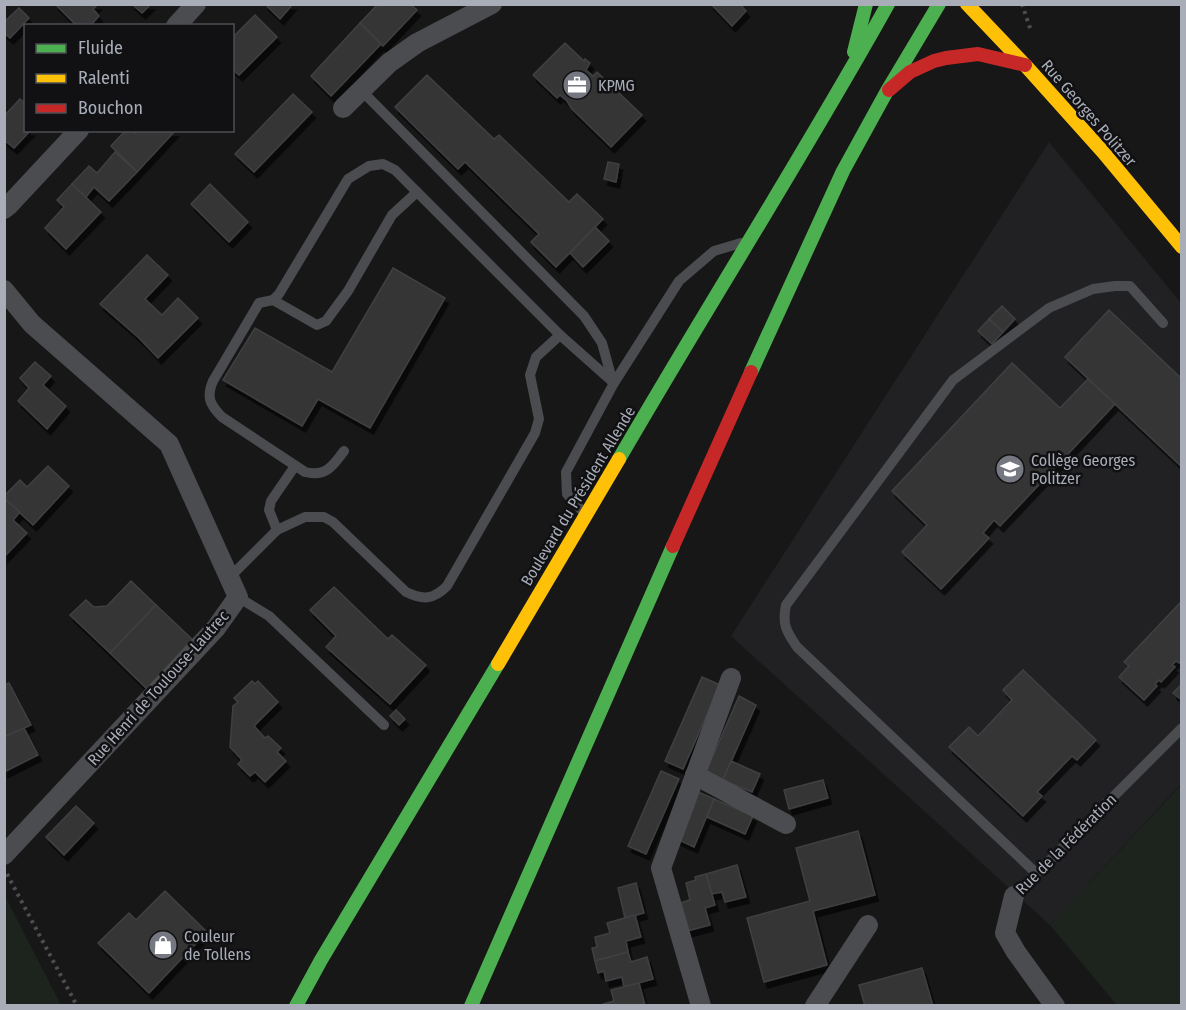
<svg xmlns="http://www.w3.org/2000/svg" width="1186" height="1010" font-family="'Fira Sans Condensed',sans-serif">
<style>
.built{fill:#212123}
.green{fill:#1d241e}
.building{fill:#353536;stroke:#3f4043;stroke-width:1.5;filter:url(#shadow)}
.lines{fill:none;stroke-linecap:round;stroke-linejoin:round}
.path{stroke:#4d4e52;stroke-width:4;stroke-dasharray:3 4.5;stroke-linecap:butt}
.lane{stroke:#4b4c50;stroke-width:10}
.street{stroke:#4b4c50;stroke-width:20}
.fast{stroke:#4caf50;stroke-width:14}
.slow{stroke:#ffc107;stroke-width:14}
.jam{stroke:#c62828;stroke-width:14}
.labels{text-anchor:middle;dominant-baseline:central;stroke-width:5;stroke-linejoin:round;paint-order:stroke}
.poi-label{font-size:16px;fill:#a8adb8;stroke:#111113;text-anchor:start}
.street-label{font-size:16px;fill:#a8adb8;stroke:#111113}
</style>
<defs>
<filter id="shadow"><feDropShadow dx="3.5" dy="6" stdDeviation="0" flood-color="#0009"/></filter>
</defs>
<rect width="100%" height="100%" fill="#171717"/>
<path class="built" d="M1049,142l132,161v481l-131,141 -319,-289z"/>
<g class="green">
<path d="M1181,785v220h-64l-67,-80z"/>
<path d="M5,896l56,109h-56z"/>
</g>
<g class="building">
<path d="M55,4h43l-5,5 6,7 -9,10h-13z"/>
<path d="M132,4h19l-9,9z"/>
<path d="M265,4h28l-13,15z"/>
<path d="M378,4h32l7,6 -34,36 -23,-23z"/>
<path d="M711,4h29l6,7 -14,15z"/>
<path d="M19,8l10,10 -19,20 -6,-5v-11z"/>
<path d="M255,15l22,22 -38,38 -7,-6v-31z"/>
<path d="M360,23l21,21 -50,52 -20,-20z"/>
<path d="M565,43l19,18 1,-2 5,4 -4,7 7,6 4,-4 45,43 -31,32 -39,-38 -5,-8 -7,-6 -3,3 -24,-23z"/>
<path d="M427,75l67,64 5,-4 70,67 8,-8 26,25 -47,48 -25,-25 8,-8 -74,-72 -7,7 -63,-62z"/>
<path d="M293,94l19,18 -58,60 -19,-18z"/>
<path d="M20,99l6,5v26h5l-17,18 -10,-8v-24z"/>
<path d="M126,130h6l3,3 2,-3 38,1 -38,41 -26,-26z"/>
<path d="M115,152l22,20 -28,29 -15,-14 -8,10 -14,-13 17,-18 8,7z"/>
<path d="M608,162l11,2 -3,18 -12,-3z"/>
<path d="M72,184l29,28 -35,37 -21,-21 19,-21 -7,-7z"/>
<path d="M210,184l38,38 -19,20 -38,-38z"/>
<path d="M595,227l14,14 -26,26 -13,-14z"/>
<path d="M147,255l21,20 -23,24 17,16 16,-17 20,20 -40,40 -19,-20 -39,-34z"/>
<path d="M393,268l52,30 -75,130 -52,-29 -16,27 -79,-46 32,-52 77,44z"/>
<path d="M1002,306l13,13 -12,13 -14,-13z"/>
<path d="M1109,310l73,69v88l-117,-110z"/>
<path d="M989,319l14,13 -11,12 -14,-13z"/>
<path d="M35,362l16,14 -8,9 23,21 -19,23 -29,-28 11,-13 -9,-10z"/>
<path d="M1012,363l48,45 28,-29 27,25 -115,122 -6,-6 -11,13 6,5 -48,51 -39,-37 25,-27 -35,-34z"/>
<path d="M48,466l21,20 -36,39 -29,-27v-2l16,-16 7,7z"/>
<path d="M4,498l16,14 -7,8 14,13 -23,24z"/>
<path d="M131,581l25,24 -46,48 -40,-38 16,-15 8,7 13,-1z"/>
<path d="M334,587l54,52 4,-4 34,30 -36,39 -64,-57 10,-11 -26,-26z"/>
<path d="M1182,601v59l-3,3 -3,-2 -4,4 3,2 -14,15 -2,-2 -4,4 2,2 -13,14 -25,-23 10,-11 -5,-4z"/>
<path d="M156,605l39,37 -46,49 -39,-38z"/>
<path d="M1023,670l73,70 -19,20 -5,-4 -35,36 5,4 -19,20 -74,-69 20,-20 9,9 34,-36 -9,-10z"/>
<path d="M702,677l18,8 -37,84 -18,-8z"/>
<path d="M252,681l3,3 3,-3 20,21 -24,24 11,12 3,-2 13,12 -4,4 9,9 -21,21 -10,-10 -5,4 -12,-12 4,-4 -12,-13 3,-41 5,-4 -4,-4z"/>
<path d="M9,683l22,42 -27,12v-52z"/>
<path d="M1182,684v16l-9,-7z"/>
<path d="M739,696l17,9 -33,75 -17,-8z"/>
<path d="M396,710l9,9 -6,6 -9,-9z"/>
<path d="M24,728l14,27 -34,17v-35z"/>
<path d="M731,761l29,13 -8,18 -29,-12z"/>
<path d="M661,771l18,8 -33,75 -18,-8z"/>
<path d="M823,780l5,18 -39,11 -5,-19z"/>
<path d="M698,792l16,7 -20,48 -17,-8z"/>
<path d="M714,799l39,17 -8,18 -38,-17z"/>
<path d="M76,806l18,17 -30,32 -18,-18z"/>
<path d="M858,831l17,64 -62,16 14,54 -63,17 -17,-64 63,-17 -14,-53z"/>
<path d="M737,865l9,32 -21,5 -3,-10 -10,2 -6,-20z"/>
<path d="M706,874l9,31 -10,3 5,17 -23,6 -7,-28 10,-3 -4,-17 10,-3 -1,-3z"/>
<path d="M636,883l8,30 -19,5 -7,-30z"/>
<path d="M165,891l42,41 -58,61 -51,-50 31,-30 7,7z"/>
<path d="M635,915l6,22 -15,4 2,11 -33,9 -3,-13 5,-1 -2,-10 15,-4 -3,-10z"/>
<path d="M628,952l3,10 16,-5 6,22 -29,8 -2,-10 -16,4 -2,-10 -6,2 -3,-12z"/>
<path d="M922,968l11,38h-68l-6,-21z"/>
<path d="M639,983l6,22 -48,1 17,-5 -3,-11z"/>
</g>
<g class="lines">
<g class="path">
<path d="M1022,4l9,27"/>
<path d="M7,874l70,132"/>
</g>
<g class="lane">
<path d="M362,91l222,225 18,27 11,40"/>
<path d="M273,300l44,25 9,-4 22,-30 44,-76 25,-23"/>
<path d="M344,451c-11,15 -18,26 -39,21l-83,-55c-12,-12 -16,-20 -9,-36l46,-78 14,-3 6,-6 69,-115 21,-13 14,-2 12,6 165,165"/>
<path d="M585,514l-18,-20 -1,-22 48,-89 65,-102 35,-30 27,-8"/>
<path d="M277,530l-8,-20 2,-9 24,-35"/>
<path d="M229,578l48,-48 28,-13h19l9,5 73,70c17,8 27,8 41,-6l88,-153 4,-14 -9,-44 6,-18 24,-22 54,48"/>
<path d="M238,597l31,19 115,109"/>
<path d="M1036,873l-239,-226c-11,-16 -15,-23 -11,-42l167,-225 96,-72 44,-19 22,-3h15l33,37"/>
<path d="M1014,896l168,-168"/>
</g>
<g class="street">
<path d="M176,26l20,-22"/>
<path d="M343,108l46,-45 28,-20 75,-39"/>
<path d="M4,209l5,-4 70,-75"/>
<path d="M4,290l28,34 137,120 69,153 -22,31 -212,227"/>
<path d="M695,775l91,49"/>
<path d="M1014,896l-9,37 11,19 39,54"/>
<path d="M701,1006l-40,-138 70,-190"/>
<path d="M815,1006l53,-81"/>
</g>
<g class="fast">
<path d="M854,52l12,-48"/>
<path d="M751,372l92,-201 44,-80 52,-87"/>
<path d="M619,459c88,-152 183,-301 269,-455"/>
<path d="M296,1006l25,-46 177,-296"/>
<path d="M471,1006l202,-460"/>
</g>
<g class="slow">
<path d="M967,4l58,61 78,87 79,95"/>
<path d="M498,664l121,-205"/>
</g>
<g class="jam">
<path d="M889,90l21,-18 24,-11 12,-3 32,-4 47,11"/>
<path d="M673,546l78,-174"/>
</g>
</g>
<defs>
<g id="office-disc" transform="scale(1.5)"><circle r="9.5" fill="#757880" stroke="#111113"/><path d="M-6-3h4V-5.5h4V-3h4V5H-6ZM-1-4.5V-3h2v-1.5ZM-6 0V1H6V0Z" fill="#fff"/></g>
<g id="school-disc" transform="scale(1.5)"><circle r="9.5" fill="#757880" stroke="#111113"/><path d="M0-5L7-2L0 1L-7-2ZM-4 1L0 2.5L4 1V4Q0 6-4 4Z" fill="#fff"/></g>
<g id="shop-disc" transform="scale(1.5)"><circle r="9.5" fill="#757880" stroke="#111113"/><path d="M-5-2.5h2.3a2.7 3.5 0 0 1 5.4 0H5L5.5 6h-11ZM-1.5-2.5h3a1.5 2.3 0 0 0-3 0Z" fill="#fff"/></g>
</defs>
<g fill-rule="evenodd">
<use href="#office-disc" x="577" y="85"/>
<use href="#school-disc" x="1010" y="469"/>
<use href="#shop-disc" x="163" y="945"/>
</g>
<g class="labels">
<g class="poi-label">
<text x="598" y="85">KPMG</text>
<text x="1031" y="460">Collège Georges<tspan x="1031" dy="18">Politzer</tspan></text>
<text x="184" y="936">Couleur<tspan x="184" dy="18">de Tollens</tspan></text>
</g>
<g class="street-label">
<text transform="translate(1089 113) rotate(49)">Rue Georges Politzer</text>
<text transform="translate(578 496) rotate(-59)">Boulevard du Président Allende</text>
<text transform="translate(158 688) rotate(-48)">Rue Henri de Toulouse-Lautrec</text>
<text transform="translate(1066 844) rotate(-45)">Rue de la Fédération</text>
</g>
</g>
<rect width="1186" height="1010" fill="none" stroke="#a8adb8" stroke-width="12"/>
<rect x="24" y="24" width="210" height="108" fill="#111113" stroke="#4d4f55" stroke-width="1.5"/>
<rect x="36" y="44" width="30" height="9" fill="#4caf50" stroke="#4d4f55" stroke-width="1.5"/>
<text x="78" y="54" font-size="18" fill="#a8adb8">Fluide</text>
<rect x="36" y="74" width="30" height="9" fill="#ffc107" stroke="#4d4f55" stroke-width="1.5"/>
<text x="78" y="84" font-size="18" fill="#a8adb8">Ralenti</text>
<rect x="36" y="104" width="30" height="9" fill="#c62828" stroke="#4d4f55" stroke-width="1.5"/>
<text x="78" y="114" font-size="18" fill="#a8adb8">Bouchon</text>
</svg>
